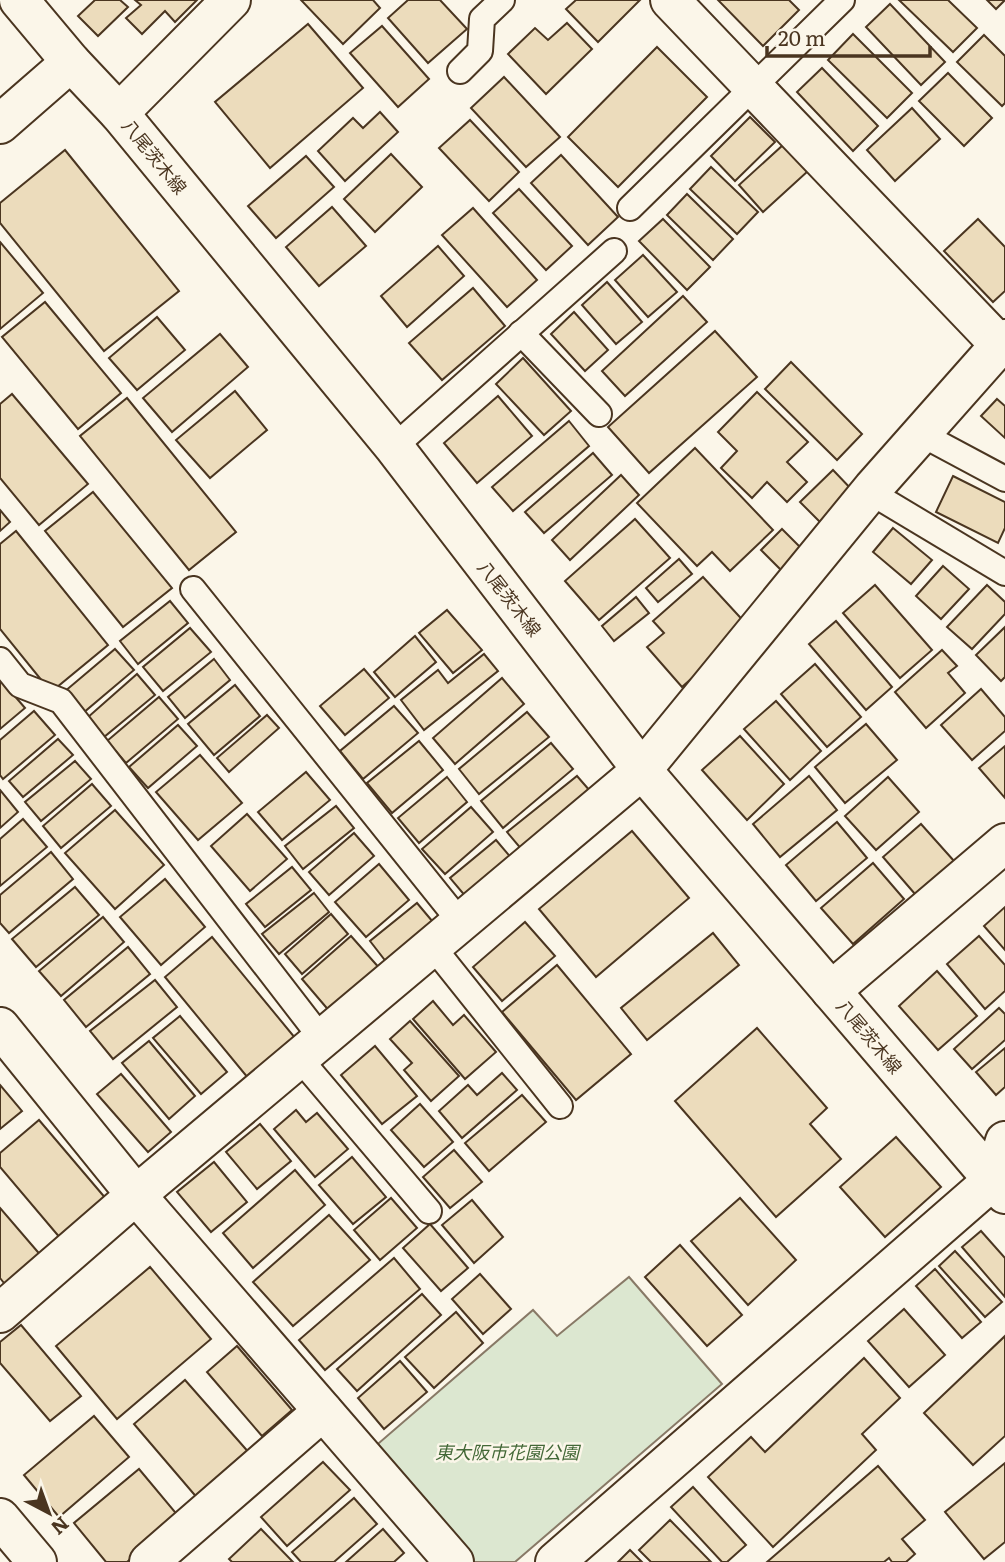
<svg xmlns="http://www.w3.org/2000/svg" width="1005" height="1562" font-family="Literata,'Noto Sans JP',serif">
<style>
.green{fill:#dce7d0;stroke:#887966;stroke-width:2}
.building{fill:#ecdcbc;stroke:#4a3520;stroke-width:2}
.lines{fill:none;stroke-linecap:round;stroke-linejoin:round}
.lane-casing{stroke:#4a3520;stroke-width:28}
.street-casing{stroke:#4a3520;stroke-width:42}
.primary-casing{stroke:#4a3520;stroke-width:42}
.lane{stroke:#fbf6e9;stroke-width:24}
.street{stroke:#fbf6e9;stroke-width:38}
.primary{stroke:#fbf6e9;stroke-width:38}
.labels{text-anchor:middle;dominant-baseline:central;stroke-width:5;stroke-linejoin:round;paint-order:stroke}
.street-label{font-size:18px;fill:#4a3520;stroke:#fbf6e9}
.park-label{font-size:18px;font-style:italic;fill:#436837;stroke:#fbf6e9}
</style>
<rect width="100%" height="100%" fill="#fbf6e9"/>
<path class="green" d="M629,1277l93,107 -207,178h-45l-98,-113 161,-139 24,26z"/>
<g class="building">
<path d="M95,0h25l8,7 -30,29 -20,-20z"/>
<path d="M135,0h62l-22,22 -10,-11 -23,23 -16,-16 15,-13z"/>
<path d="M301,0h72l7,8 -37,36z"/>
<path d="M408,0h32l27,29 -39,34 -40,-45z"/>
<path d="M576,0h64l-42,42 -32,-33z"/>
<path d="M718,0h71l10,10 -36,36z"/>
<path d="M899,0h49l29,28 -24,24z"/>
<path d="M987,0h18l-9,9z"/>
<path d="M890,4l55,58 -24,23 -55,-58z"/>
<path d="M567,23l25,26 -46,45 -38,-40 27,-26 13,12z"/>
<path d="M308,24l55,64 -93,80 -55,-66z"/>
<path d="M382,26l47,53 -31,28 -48,-54z"/>
<path d="M853,34l59,59 -25,25 -59,-58z"/>
<path d="M984,35l21,21v47l-3,3 -45,-44z"/>
<path d="M657,47l50,50 -89,90 -50,-50z"/>
<path d="M822,68l56,58 -25,25 -56,-59z"/>
<path d="M948,73l44,45 -28,28 -45,-45z"/>
<path d="M504,77l56,60 -34,30 -55,-59z"/>
<path d="M912,108l28,31 -45,42 -28,-31z"/>
<path d="M380,112l18,20 -53,49 -27,-30 35,-33 10,10z"/>
<path d="M750,117l25,25 -40,39 -24,-25z"/>
<path d="M470,120l49,52 -30,29 -50,-53z"/>
<path d="M783,145l25,26 -45,41 -24,-27z"/>
<path d="M65,150l114,141 -75,60 -104,-128v-20z"/>
<path d="M391,154l31,33 -47,45 -31,-33z"/>
<path d="M561,155l57,62 -30,28 -57,-62z"/>
<path d="M306,156l28,31 -58,51 -28,-32z"/>
<path d="M711,167l47,45 -21,22 -47,-45z"/>
<path d="M519,189l53,57 -26,24 -53,-57z"/>
<path d="M687,194l46,45 -20,21 -46,-45z"/>
<path d="M332,207l34,39 -47,40 -33,-39z"/>
<path d="M473,208l64,72 -30,27 -65,-72z"/>
<path d="M663,219l47,48 -23,23 -48,-49z"/>
<path d="M978,219l27,28v44l-12,11 -49,-51z"/>
<path d="M0,242l43,51 -43,36z"/>
<path d="M438,246l26,30 -57,51 -26,-31z"/>
<path d="M643,255l34,37 -29,25 -33,-37z"/>
<path d="M607,282l35,40 -26,22 -34,-39z"/>
<path d="M473,288l32,38 -63,54 -33,-37z"/>
<path d="M683,296l24,26 -82,74 -23,-25z"/>
<path d="M45,302l76,91 -43,36 -76,-92z"/>
<path d="M574,312l34,38 -23,21 -34,-37z"/>
<path d="M157,317l28,33 -48,40 -28,-32z"/>
<path d="M715,331l42,46 -108,96 -41,-46z"/>
<path d="M220,334l28,33 -76,65 -29,-34z"/>
<path d="M523,358l48,53 -27,24 -48,-51z"/>
<path d="M791,362l71,72 -25,26 -72,-71z"/>
<path d="M235,391l32,39 -57,48 -34,-38z"/>
<path d="M757,392l51,50 -21,20 20,20 -20,20 -20,-20 -15,16 -31,-30 16,-17 -19,-19z"/>
<path d="M12,394l76,90 -49,41 -39,-47v-74z"/>
<path d="M498,396l34,40 -55,47 -33,-40z"/>
<path d="M127,398l109,134 -47,38 -109,-134z"/>
<path d="M997,399l8,7v32l-24,-22z"/>
<path d="M569,421l20,25 -76,65 -21,-24z"/>
<path d="M695,448l78,82 -43,41 -18,-19 -15,14 -60,-63z"/>
<path d="M593,453l19,22 -68,58 -19,-21z"/>
<path d="M833,470l22,23 -32,32 -23,-23z"/>
<path d="M621,475l18,20 -69,65 -18,-20z"/>
<path d="M953,476l52,26v26l-7,15 -62,-31z"/>
<path d="M93,492l79,96 -49,39 -78,-96z"/>
<path d="M0,510l10,12 -10,9z"/>
<path d="M635,519l35,39 -71,62 -34,-39z"/>
<path d="M893,528l39,32 -21,24 -38,-32z"/>
<path d="M782,529l27,27 -21,21 -27,-27z"/>
<path d="M16,531l92,114 -57,47 -51,-63v-85z"/>
<path d="M679,559l13,15 -34,28 -12,-14z"/>
<path d="M943,566l26,23 -28,30 -25,-23z"/>
<path d="M703,577l46,50 -67,60 -35,-40 17,-14 -11,-12z"/>
<path d="M875,585l57,65 -32,28 -57,-65z"/>
<path d="M987,585l18,17v12l-33,35 -25,-22z"/>
<path d="M636,597l13,16 -35,28 -12,-15z"/>
<path d="M170,601l18,22 -50,41 -18,-23z"/>
<path d="M447,610l35,40 -29,23 -34,-40z"/>
<path d="M836,621l56,66 -26,23 -57,-66z"/>
<path d="M1005,627v50l-4,4 -25,-26z"/>
<path d="M190,628l21,24 -48,39 -20,-24z"/>
<path d="M415,636l21,26 -41,35 -21,-25z"/>
<path d="M115,649l19,21 -51,43 -19,-21z"/>
<path d="M942,650l15,16 -9,7 17,20 -39,35 -31,-36z"/>
<path d="M484,654l14,17 -74,59 -23,-30 37,-30 10,13z"/>
<path d="M214,659l16,21 -45,38 -17,-21z"/>
<path d="M815,664l46,53 -34,30 -46,-53z"/>
<path d="M364,669l25,29 -44,37 -25,-29z"/>
<path d="M137,674l18,21 -51,42 -17,-19z"/>
<path d="M502,678l22,26 -69,60 -22,-26z"/>
<path d="M0,679l25,29 -25,21z"/>
<path d="M235,685l25,31 -46,39 -26,-31z"/>
<path d="M981,689l24,28v14l-33,29 -31,-35z"/>
<path d="M159,697l19,22 -52,44 -19,-22z"/>
<path d="M776,701l45,50 -31,29 -46,-51z"/>
<path d="M394,706l24,27 -55,46 -23,-28z"/>
<path d="M34,711l21,24 -52,44 -3,-4v-35z"/>
<path d="M527,712l22,25 -70,57 -20,-25z"/>
<path d="M267,715l12,13 -50,44 -12,-14z"/>
<path d="M866,724l31,36 -52,43 -30,-36z"/>
<path d="M178,725l19,21 -49,42 -19,-21z"/>
<path d="M740,736l44,48 -37,36 -45,-50z"/>
<path d="M58,739l15,16 -50,42 -14,-16z"/>
<path d="M419,741l24,29 -51,43 -25,-30z"/>
<path d="M551,743l22,26 -70,59 -22,-27z"/>
<path d="M1005,746v52l-26,-30z"/>
<path d="M200,755l42,48 -44,37 -42,-48z"/>
<path d="M75,761l16,18 -50,42 -16,-19z"/>
<path d="M306,772l24,28 -48,40 -24,-28z"/>
<path d="M577,776l20,23 -69,58 -21,-25z"/>
<path d="M809,776l28,34 -57,47 -27,-33z"/>
<path d="M447,777l20,25 -48,41 -21,-25z"/>
<path d="M888,777l31,35 -43,38 -31,-34z"/>
<path d="M92,784l19,22 -50,42 -18,-22z"/>
<path d="M0,790l18,22 -18,16z"/>
<path d="M336,806l18,22 -51,41 -18,-23z"/>
<path d="M471,807l22,25 -48,42 -23,-25z"/>
<path d="M115,810l49,55 -49,44 -50,-56z"/>
<path d="M247,814l40,45 -37,32 -39,-45z"/>
<path d="M23,819l24,28 -47,39v-47z"/>
<path d="M837,822l30,36 -51,43 -30,-36z"/>
<path d="M921,824l33,37 -39,33 -32,-37z"/>
<path d="M632,831l57,67 -93,79 -57,-68z"/>
<path d="M354,833l20,23 -45,39 -20,-23z"/>
<path d="M496,840l22,26 -46,38 -22,-26z"/>
<path d="M51,852l22,27 -64,54 -9,-10v-28z"/>
<path d="M873,863l31,36 -51,45 -32,-36z"/>
<path d="M379,864l30,36 -43,37 -31,-35z"/>
<path d="M292,867l19,23 -46,37 -19,-23z"/>
<path d="M165,879l40,48 -44,38 -41,-48z"/>
<path d="M75,887l24,28 -63,52 -24,-28z"/>
<path d="M314,893l15,19 -50,42 -17,-20z"/>
<path d="M417,903l21,25 -47,40 -21,-27z"/>
<path d="M1005,907v43l-21,-24z"/>
<path d="M331,914l17,20 -46,40 -17,-20z"/>
<path d="M103,917l21,25 -63,54 -22,-25z"/>
<path d="M525,922l30,34 -53,45 -29,-34z"/>
<path d="M713,933l26,32 -92,75 -26,-32z"/>
<path d="M351,936l30,34 -50,43 -29,-34z"/>
<path d="M979,936l26,29v26l-20,18 -38,-45z"/>
<path d="M212,937l88,107 -47,40 -88,-107z"/>
<path d="M128,947l22,27 -64,53 -22,-27z"/>
<path d="M557,965l74,89 -55,46 -74,-88z"/>
<path d="M937,971l40,45 -39,34 -39,-44z"/>
<path d="M155,980l22,27 -64,52 -23,-28z"/>
<path d="M433,1001l20,24 11,-10 32,37 -31,27 -52,-60z"/>
<path d="M999,1008l6,6v26l-33,29 -18,-20z"/>
<path d="M180,1016l47,56 -26,22 -48,-56z"/>
<path d="M410,1021l49,55 -28,25 -27,-31 8,-7 -22,-24z"/>
<path d="M757,1028l70,80 -17,16 31,35 -65,58 -101,-116z"/>
<path d="M149,1041l46,55 -26,23 -47,-56z"/>
<path d="M375,1046l42,50 -35,28 -41,-49z"/>
<path d="M1005,1048v39l-9,8 -20,-23z"/>
<path d="M502,1073l15,17 -55,48 -23,-27 29,-26 9,10z"/>
<path d="M121,1074l50,58 -23,20 -51,-58z"/>
<path d="M0,1085l22,26 -22,18z"/>
<path d="M522,1095l24,27 -57,49 -24,-28z"/>
<path d="M420,1104l33,38 -29,25 -33,-37z"/>
<path d="M296,1110l10,12 11,-9 31,36 -33,28 -41,-48z"/>
<path d="M39,1120l68,80 -46,39 -61,-72v-14z"/>
<path d="M260,1124l31,37 -34,28 -31,-37z"/>
<path d="M896,1137l45,50 -56,50 -45,-50z"/>
<path d="M454,1150l28,32 -32,26 -27,-31z"/>
<path d="M352,1157l34,40 -33,27 -34,-39z"/>
<path d="M214,1162l33,40 -36,30 -34,-40z"/>
<path d="M295,1170l30,35 -72,63 -30,-35z"/>
<path d="M391,1198l26,30 -37,32 -26,-30z"/>
<path d="M740,1198l56,62 -48,45 -57,-64z"/>
<path d="M472,1200l31,37 -29,26 -32,-38z"/>
<path d="M0,1208l43,50 -35,30 -8,-10z"/>
<path d="M329,1215l41,45 -77,66 -40,-44z"/>
<path d="M430,1224l38,44 -27,23 -38,-43z"/>
<path d="M981,1231l24,27v39l-43,-50z"/>
<path d="M680,1245l62,70 -35,31 -62,-69z"/>
<path d="M955,1251l47,51 -17,15 -46,-51z"/>
<path d="M394,1258l26,31 -95,81 -26,-30z"/>
<path d="M150,1267l61,72 -94,80 -61,-73z"/>
<path d="M935,1269l46,53 -19,16 -46,-52z"/>
<path d="M480,1274l31,35 -28,25 -31,-35z"/>
<path d="M422,1294l19,21 -84,76 -20,-22z"/>
<path d="M904,1309l41,46 -36,32 -41,-46z"/>
<path d="M456,1312l27,31 -49,45 -29,-31z"/>
<path d="M21,1325l60,71 -31,25 -50,-58v-21z"/>
<path d="M1005,1336v100l-32,29 -49,-52z"/>
<path d="M237,1346l55,64 -30,26 -55,-64z"/>
<path d="M864,1358l36,40 -38,36 14,16 -103,97 -65,-70 43,-40 14,15z"/>
<path d="M400,1361l27,31 -43,37 -26,-31z"/>
<path d="M185,1380l66,75 -52,45 -65,-76z"/>
<path d="M94,1416l35,41 -70,60 -35,-42z"/>
<path d="M323,1462l27,28 -63,56 -26,-29z"/>
<path d="M1005,1463v79l-21,17 -39,-47z"/>
<path d="M878,1466l47,54 -23,19 13,15 -9,8h-14l-3,-4 -5,4h-117z"/>
<path d="M139,1469l41,49 -53,44h-21l-32,-39z"/>
<path d="M693,1487l53,58 -19,17h-5l-51,-55z"/>
<path d="M354,1498l23,26 -43,38h-33l-9,-10z"/>
<path d="M670,1520l41,42h-60l-12,-12z"/>
<path d="M261,1529l32,33h-61l-3,-3z"/>
<path d="M383,1529l21,24 -10,9h-48z"/>
<path d="M630,1550l12,12h-24z"/>
</g>
<g class="lines">
<g class="lane-casing">
<g id="lane">
<path d="M460,71l20,-20 2,-32 20,-19"/>
<path d="M630,208l212,-208"/>
<path d="M521,333l78,81"/>
<path d="M921,434l84,45"/>
<path d="M394,447l220,-196"/>
<path d="M870,492l135,81"/>
<path d="M193,589l268,334"/>
<path d="M0,660l20,25 41,16 261,338"/>
<path d="M433,947l127,159"/>
<path d="M300,1059l129,152"/>
</g>
</g>
<g class="street-casing">
<g id="street">
<path d="M670,0l330,345"/>
<path d="M119,113l112,-113"/>
<path d="M0,124l71,-62"/>
<path d="M831,991l174,-148"/>
<path d="M0,1027l136,168 318,367"/>
<path d="M0,1313l136,-118 506,-425 231,-282 132,-149"/>
<path d="M0,1518l37,44"/>
<path d="M149,1562l174,-151"/>
<path d="M555,1562l438,-382 12,-39"/>
</g>
</g>
<g class="primary-casing">
<path id="primary" d="M19,0l52,62 48,51 275,334 248,323 363,424"/>
</g>
<use href="#lane" class="lane"/>
<use href="#street" class="street"/>
<use href="#primary" class="primary"/>
</g>
<g class="labels">
<g class="street-label">
<text transform="translate(155 156) rotate(51)">八尾茨木線</text>
<text transform="translate(510 598) rotate(52)">八尾茨木線</text>
<text transform="translate(870 1036) rotate(50)">八尾茨木線</text>
</g>
<g class="park-label">
<text x="507" y="1451">東大阪市花園公園</text>
</g>
</g>
<g transform="translate(49 1513) rotate(139)" stroke="#fbf6e9" stroke-width="5" paint-order="stroke">
<path d="M0-5L12 26L0 18L-12 26Z" fill="#4a3520"/>
<text y="-10" font-size="19" font-weight="bold" text-anchor="middle" fill="#4a3520">N</text>
</g>
<path d="M767 46v10h163v-10" fill="none" stroke="#4a3520" stroke-width="3.5"/>
<text x="778" y="46" font-size="21" fill="#4a3520" stroke="#fbf6e9" stroke-width="5" paint-order="stroke">20 m</text>
</svg>
